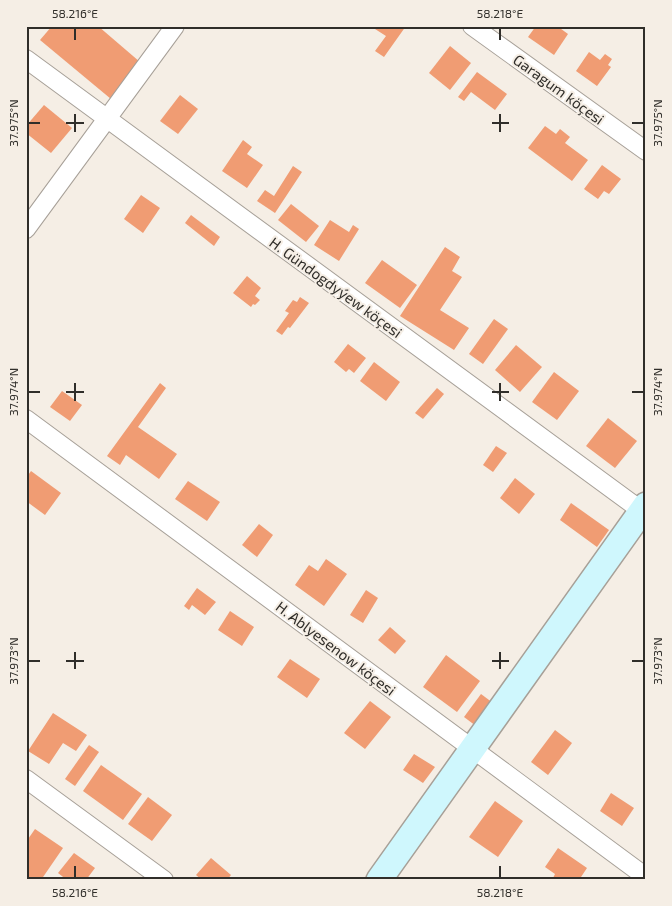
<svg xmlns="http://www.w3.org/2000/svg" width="672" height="906" font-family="'Exo 2',sans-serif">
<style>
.building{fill:#f09c73}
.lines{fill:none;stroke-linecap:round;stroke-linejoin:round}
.street-casing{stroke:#a7a098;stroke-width:20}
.secondary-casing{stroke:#a7a098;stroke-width:28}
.street{stroke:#fff;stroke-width:18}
.secondary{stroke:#cff7fd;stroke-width:25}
.ticks{fill:none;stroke:#302e2a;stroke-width:2}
.labels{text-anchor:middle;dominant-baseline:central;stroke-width:4;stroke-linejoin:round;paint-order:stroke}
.street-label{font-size:15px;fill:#302e2a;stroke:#f5eee5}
.neatline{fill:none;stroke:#302e2a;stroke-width:2}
.ticks-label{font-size:12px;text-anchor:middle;fill:#302e2a}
</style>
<rect width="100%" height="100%" fill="#f5eee5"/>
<g class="building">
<path d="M52,26h46l42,36 -29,37 -71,-59z"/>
<path d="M377,26h29l-22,31 -9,-6 11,-15 -11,-7z"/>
<path d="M536,26h21l11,8 -14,21 -26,-18z"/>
<path d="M450,46l21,17 -21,27 -21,-17z"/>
<path d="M589,52l11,8 5,-6 7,5 -4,6 3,2 -14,19 -21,-15z"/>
<path d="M477,72l30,22 -12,16 -24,-18 -7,9 -6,-4z"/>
<path d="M180,95l18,14 -20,25 -18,-13z"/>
<path d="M44,105l28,23 -21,25 -25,-20v-7z"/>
<path d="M545,126l11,8 4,-5 10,8 -5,6 23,17 -16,21 -44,-33z"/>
<path d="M243,140l9,7 -5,7 16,11 -16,23 -25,-17z"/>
<path d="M602,165l19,14 -12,15 -5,-3 -6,8 -14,-10z"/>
<path d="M293,166l9,6 -27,41 -18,-12 8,-11 9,6z"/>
<path d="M141,195l19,13 -17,25 -19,-14z"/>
<path d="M291,204l28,22 -13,16 -28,-22z"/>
<path d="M191,215l29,22 -6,9 -29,-23z"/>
<path d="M330,220l19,12 4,-7 6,4 -20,32 -25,-16z"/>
<path d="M445,247l15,10 -8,14 10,6 -22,33 29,18 -15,22 -54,-34z"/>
<path d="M382,260l35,25 -17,23 -35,-25z"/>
<path d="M247,276l14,12 -6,8 5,4 -5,5 -2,-1 -2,3 -18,-14z"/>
<path d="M300,297l9,6 -19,25 -2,-1 -6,8 -6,-4 13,-18 -4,-2 8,-11 4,2z"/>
<path d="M494,319l14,10 -25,35 -14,-10z"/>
<path d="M348,344l18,14 -12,15 -5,-4 -3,3 -12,-10z"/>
<path d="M516,345l26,22 -22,25 -25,-22z"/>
<path d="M374,362l26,20 -14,19 -26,-20z"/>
<path d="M554,372l25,19 -22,29 -25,-18z"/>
<path d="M160,383l6,5 -28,39 39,27 -18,25 -33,-24 -6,10 -13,-9z"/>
<path d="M437,388l7,6 -21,25 -8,-6z"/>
<path d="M62,391l20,14 -12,16 -20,-14z"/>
<path d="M608,418l29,23 -22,27 -29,-22z"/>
<path d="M496,446l11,7 -14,19 -10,-7z"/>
<path d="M31,471l30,22 -16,22 -19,-14v-23z"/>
<path d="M515,478l20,16 -16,20 -19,-16z"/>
<path d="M188,481l32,21 -13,19 -32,-22z"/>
<path d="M571,503l38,27 -12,17 -37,-27z"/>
<path d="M259,524l14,11 -16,22 -15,-12z"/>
<path d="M326,559l21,15 -23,32 -29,-21 14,-20 9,6z"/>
<path d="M197,588l19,14 -11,13 -13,-10 -3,5 -5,-4z"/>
<path d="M366,590l12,8 -15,25 -13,-8z"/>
<path d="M230,611l24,16 -12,19 -24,-16z"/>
<path d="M390,627l16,14 -11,13 -17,-14z"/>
<path d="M446,655l34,26 -23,31 -34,-25z"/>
<path d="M290,659l30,20 -13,19 -30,-21z"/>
<path d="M481,694l16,12 -17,23 -16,-12z"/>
<path d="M370,701l21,16 -26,32 -21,-16z"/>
<path d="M53,713l34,22 -11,16 -13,-8 -14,21 -21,-13z"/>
<path d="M555,730l17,13 -24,32 -17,-13z"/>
<path d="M89,745l10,7 -24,34 -10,-7z"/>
<path d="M414,754l21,13 -12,16 -20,-13z"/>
<path d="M101,765l41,29 -19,26 -40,-29z"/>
<path d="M611,793l23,15 -12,18 -22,-15z"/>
<path d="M148,797l24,18 -20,26 -24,-17z"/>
<path d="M495,801l28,20 -25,36 -29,-20z"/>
<path d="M35,829l28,19 -22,32h-15v-38z"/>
<path d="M558,848l29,20 -8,12h-27l3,-6 -10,-7z"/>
<path d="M74,853l21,15 -9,12h-19l-9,-7z"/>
<path d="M211,858l20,17 -4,5h-25l-6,-5z"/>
</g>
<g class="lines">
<g class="street-casing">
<g id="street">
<path d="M472,26l174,125"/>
<path d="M26,59l620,455"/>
<path d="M26,229l149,-203"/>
<path d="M26,419l620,458"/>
<path d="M26,779l138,101"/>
</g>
</g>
<g class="secondary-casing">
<path id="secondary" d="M379,880l267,-375"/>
</g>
<use href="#street" class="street"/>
<use href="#secondary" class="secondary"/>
</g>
<path class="ticks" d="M75,28v12M500,28v12M75,114v18M500,114v18M28,123h12M66,123h18M492,123h17M632,123h12M75,383v18M500,383v18M28,392h12M66,392h18M492,392h17M632,392h12M75,652v17M500,652v17M28,661h12M66,661h18M492,661h17M632,661h12M75,866v12M500,866v12"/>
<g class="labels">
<g class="street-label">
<text transform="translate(559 89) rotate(36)">Garagum köçesi</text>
<text transform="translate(336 287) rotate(36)">H. Gündogdyýew köçesi</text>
<text transform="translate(336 648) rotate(37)">H. Ablyesenow köçesi</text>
</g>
</g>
<rect width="672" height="906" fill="none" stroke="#f5eee5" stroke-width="55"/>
<rect x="28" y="28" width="616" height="850" class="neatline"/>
<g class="ticks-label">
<text x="75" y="18">58.216°E</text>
<text x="500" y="18">58.218°E</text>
<text transform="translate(14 123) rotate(-90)" y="4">37.975°N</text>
<text transform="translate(658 123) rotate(-90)" y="4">37.975°N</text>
<text transform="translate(14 392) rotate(-90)" y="4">37.974°N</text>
<text transform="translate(658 392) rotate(-90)" y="4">37.974°N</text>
<text transform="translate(14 661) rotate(-90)" y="4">37.973°N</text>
<text transform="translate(658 661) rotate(-90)" y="4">37.973°N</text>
<text x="75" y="897">58.216°E</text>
<text x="500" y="897">58.218°E</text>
</g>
</svg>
